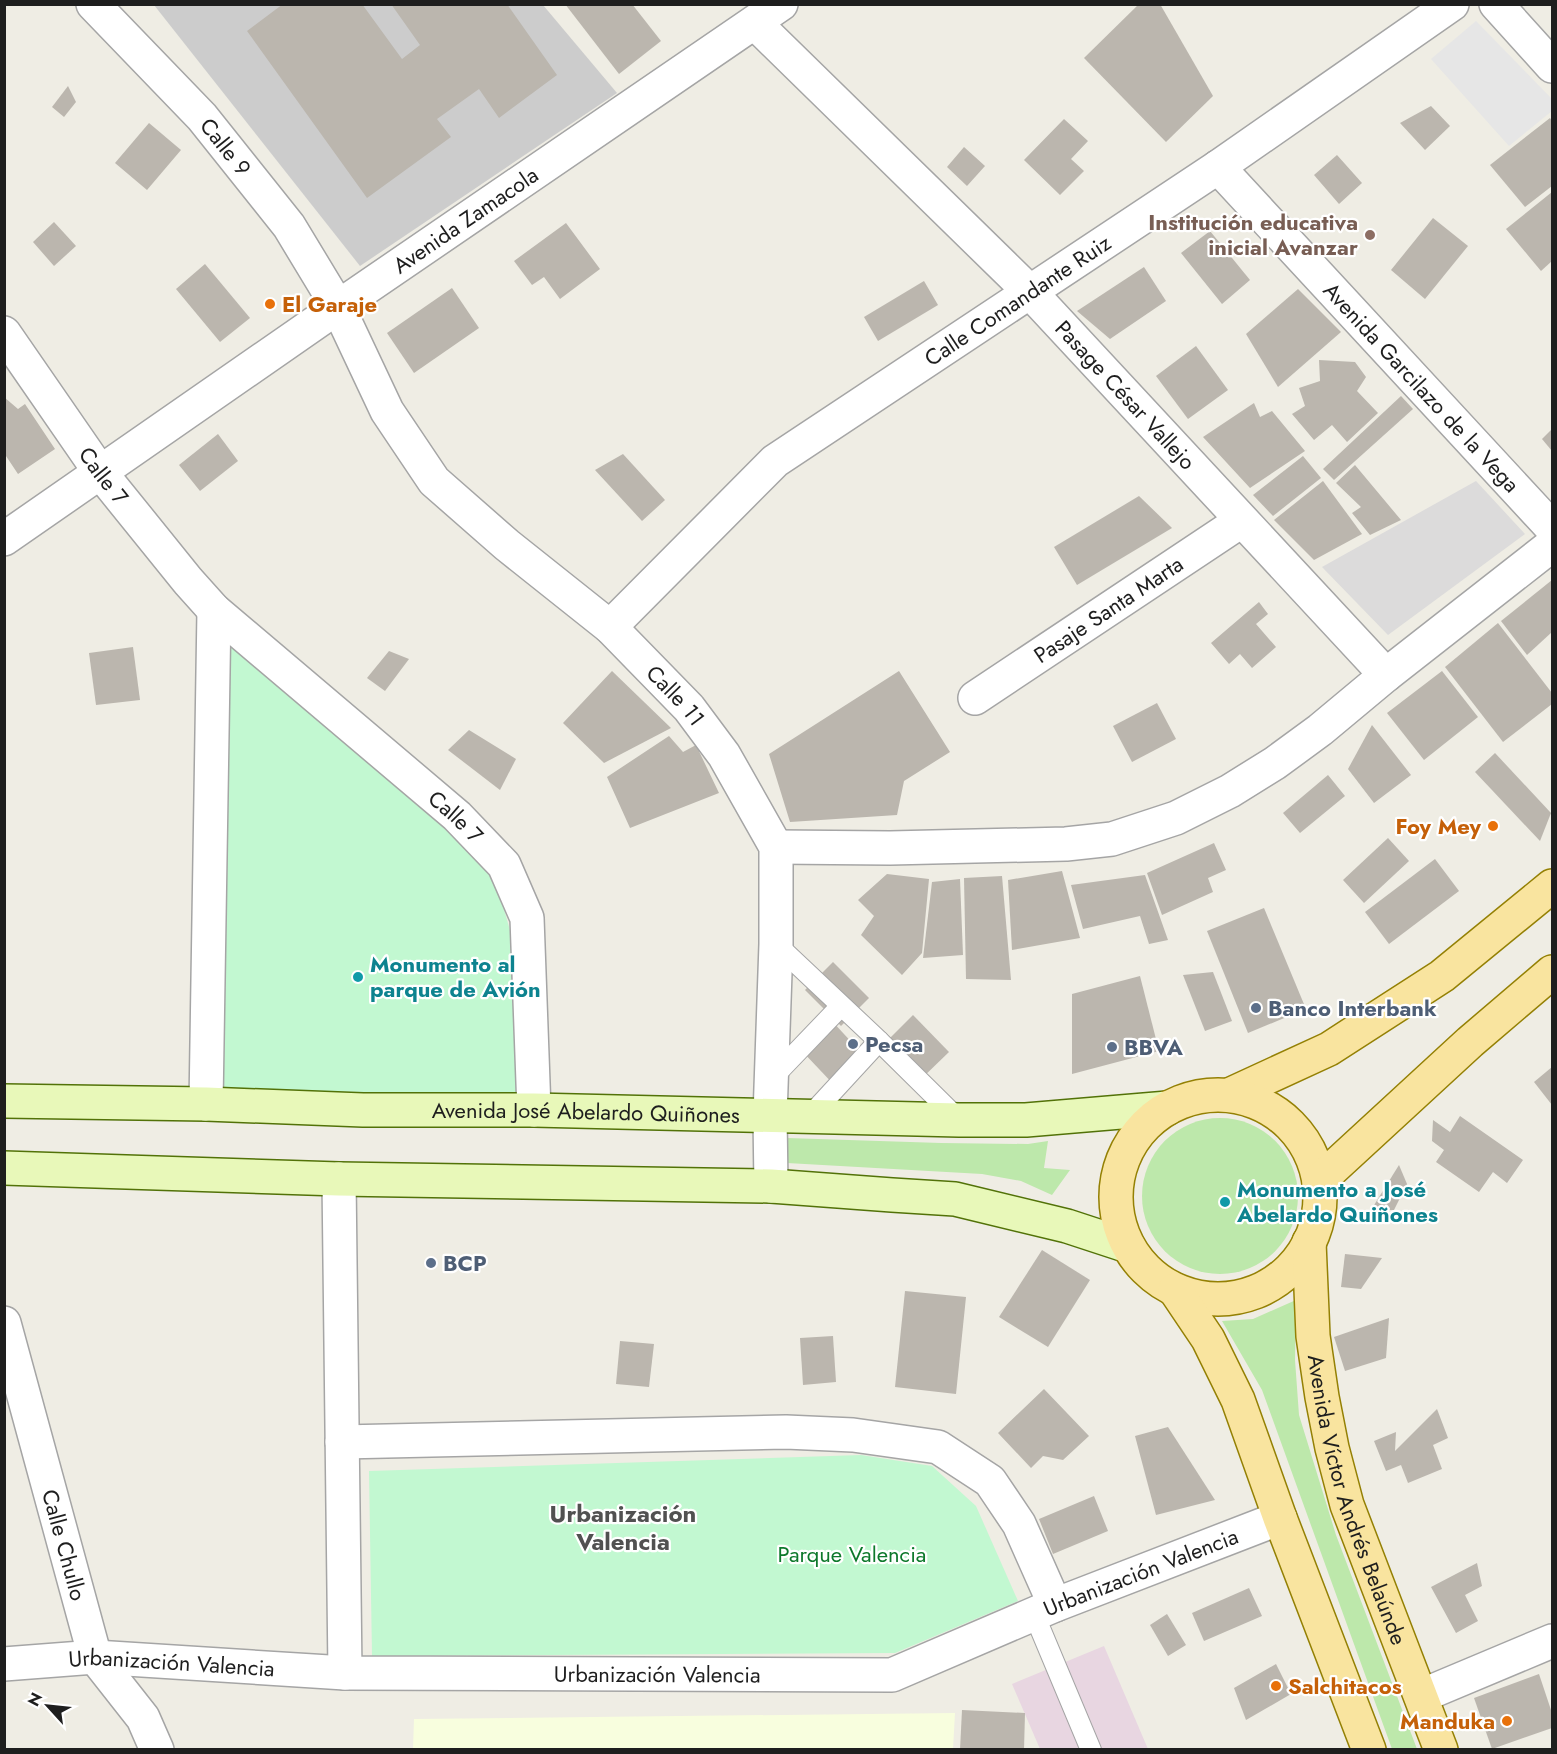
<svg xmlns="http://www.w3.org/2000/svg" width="1557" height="1754" font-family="Jost,sans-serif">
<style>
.residential{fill:#dcdbdb}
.industrial{fill:#e8d6e1}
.education{fill:#f8fede}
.religious{fill:#ccc}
.grass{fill:#bde8ab}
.park{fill:#c2f8d1}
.parking{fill:#e6e6e6}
.building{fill:#bbb6ae}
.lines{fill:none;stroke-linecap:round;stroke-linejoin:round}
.service-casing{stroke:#a5a5a5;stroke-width:22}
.minor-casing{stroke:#a5a5a5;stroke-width:36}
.tertiary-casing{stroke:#a5a5a5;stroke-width:36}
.secondary-casing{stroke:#527208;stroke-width:36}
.primary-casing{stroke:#948004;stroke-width:36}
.service{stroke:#fff;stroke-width:20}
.minor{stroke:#fff;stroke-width:33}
.tertiary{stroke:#fff;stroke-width:33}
.secondary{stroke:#e8f8b9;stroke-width:33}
.primary{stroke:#f9e49f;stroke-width:33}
.education-dot{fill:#8d6e63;stroke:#fff;stroke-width:2}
.food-dot{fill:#e8710a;stroke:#fff;stroke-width:2}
.culture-dot{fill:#0f9aa8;stroke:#fff;stroke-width:2}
.service-dot{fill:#5c6f8a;stroke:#fff;stroke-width:2}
.labels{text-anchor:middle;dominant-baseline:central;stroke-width:4.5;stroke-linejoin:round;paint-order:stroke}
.street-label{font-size:22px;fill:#1e1e1e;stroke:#fff}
.education-label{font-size:22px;font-weight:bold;fill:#785e54;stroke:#fff;text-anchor:end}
.food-label{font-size:22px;font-weight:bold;fill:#c56008;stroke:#fff;text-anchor:start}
.culture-label{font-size:22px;font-weight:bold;fill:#0d838f;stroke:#fff;text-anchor:start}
.service-label{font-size:22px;font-weight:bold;fill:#4e5e75;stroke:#fff;text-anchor:start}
.park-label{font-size:22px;fill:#0e792c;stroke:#fff}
.neighbourhood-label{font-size:24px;font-weight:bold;fill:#515151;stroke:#fff}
</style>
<rect width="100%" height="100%" fill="#efede4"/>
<path class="residential" d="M1476,481l49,53 -137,101 -66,-68z"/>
<path class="industrial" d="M1104,1646l44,103h-108l-28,-65z"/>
<path class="education" d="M955,1713l-2,36h-540l1,-30z"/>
<path class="religious" d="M154,5h389l74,88 -257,173z"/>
<g class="grass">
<circle cx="1220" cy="1196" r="78"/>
<path d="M787,1138l154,5 87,1 20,-3 -4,27 26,2 -18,25 -31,-14 -39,-7 -195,-11z"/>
<path d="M1296,1300l-1,60 4,55 37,120 81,214h-25l-130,-359 -40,-69 31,-2z"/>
</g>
<g class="park">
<path d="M228,640l245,212 23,29 15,53 6,160 -294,-4z"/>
<path d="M861,1455l71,11 44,40 42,95 -123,52 -523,3 -3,-185z"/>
</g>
<path class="parking" d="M1476,21l76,78v12l-43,35 -78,-87z"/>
<g class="building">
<path d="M283,4h79l40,55 18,-14 -29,-41h116l50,71 -58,43 -20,-29 -42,30 14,18 -84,61 -120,-167z"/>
<path d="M565,4h67l29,37 -42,33z"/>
<path d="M1139,4h21l53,92 -47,46 -82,-84z"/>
<path d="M68,86l8,16 -12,15 -12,-10z"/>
<path d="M1431,106l19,20 -25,24 -25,-27z"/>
<path d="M1550,118l2,3v65l-27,21 -35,-42z"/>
<path d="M1064,119l24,22 -17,18 13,12 -24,24 -36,-35z"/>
<path d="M149,123l32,27 -34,40 -32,-27z"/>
<path d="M964,147l21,19 -18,20 -20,-19z"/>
<path d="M1337,155l25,28 -23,21 -25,-29z"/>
<path d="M1552,192v69l-11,10 -35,-42z"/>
<path d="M1433,218l35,28 -43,53 -34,-29z"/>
<path d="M54,222l22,24 -22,20 -21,-24z"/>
<path d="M566,223l34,46 -40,30 -16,-22 -12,8 -18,-24z"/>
<path d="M1210,231l40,49 -28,24 -41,-51z"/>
<path d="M205,264l45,54 -30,24 -44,-53z"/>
<path d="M1144,267l22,34 -56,38 -33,-28z"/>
<path d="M924,281l14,24 -60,36 -14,-24z"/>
<path d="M452,288l27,40 -65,45 -27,-40z"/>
<path d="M1298,289l43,43 -63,55 -32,-53z"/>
<path d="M1196,346l32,44 -40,29 -32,-43z"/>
<path d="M1319,360l36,2 11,15 -9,14 21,22 -31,29 -15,-17 -18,15 -22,-26 13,-8 -6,-18 21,-7z"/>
<path d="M1401,396l12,13 -79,71 -11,-11z"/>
<path d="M4,397l14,12 7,-5 30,45 -37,25 -14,-21z"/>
<path d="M1254,403l6,14 12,-6 33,40 -55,37 -47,-51z"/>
<path d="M1552,429v22l-10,-12z"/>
<path d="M218,434l20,27 -38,30 -21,-26z"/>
<path d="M623,454l42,46 -23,21 -47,-51z"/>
<path d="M1303,456l18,22 -48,38 -20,-21z"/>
<path d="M1355,465l46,55 -31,15 -18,-22 9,-6 -25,-24z"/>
<path d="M1323,481l39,53 -48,26 -40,-40z"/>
<path d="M1139,496l33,32 -95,57 -23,-38z"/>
<path d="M1552,580v52l-25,23 -26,-34z"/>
<path d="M1259,602l9,12 -12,10 20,23 -24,21 -12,-14 -11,10 -18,-21z"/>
<path d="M1498,623l54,70v11l-49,38 -58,-75z"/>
<path d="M133,647l7,53 -44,5 -7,-52z"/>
<path d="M389,651l20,8 -24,32 -18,-13z"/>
<path d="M612,671l59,57 -67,35 -41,-40z"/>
<path d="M899,671l51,81 -46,29 -7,34 -107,7 -21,-68z"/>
<path d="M1442,671l36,46 -54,43 -37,-47z"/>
<path d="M1157,703l19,36 -44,23 -19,-36z"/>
<path d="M1372,725l39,50 -37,28 -26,-34z"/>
<path d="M469,730l47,29 -16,31 -52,-40z"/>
<path d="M669,736l14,16 13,-7 23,48 -89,35 -23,-51z"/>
<path d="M1495,753l56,60 -11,28 -65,-69z"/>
<path d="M1328,775l17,21 -45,37 -17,-20z"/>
<path d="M1388,838l21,23 -45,42 -21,-23z"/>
<path d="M1214,843l12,27 -18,8 5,14 -51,23 -15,-42z"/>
<path d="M1435,859l24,32 -70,53 -24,-32z"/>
<path d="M1062,871l18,67 -68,12 -4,-70z"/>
<path d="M887,874l42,5 -7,74 -20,22 -41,-40 13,-19 -16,-16z"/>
<path d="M1145,875l23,65 -19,4 -9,-28 -57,13 -12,-44z"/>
<path d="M1002,876l9,104 -45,-1 -2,-101z"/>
<path d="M960,879l3,76 -40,3 9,-76z"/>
<path d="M1264,908l42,101 -58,24 -41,-102z"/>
<path d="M833,962l36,36 -28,28 -36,-36z"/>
<path d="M1213,972l19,49 -27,10 -22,-56z"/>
<path d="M1140,976l19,75 -87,23v-80z"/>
<path d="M913,1015l36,37 -30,29 -36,-36z"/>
<path d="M832,1021l35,38 -30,29 -36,-38z"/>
<path d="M1552,1067v38l-18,-23z"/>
<path d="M1460,1116l63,44 -16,23 -14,-11 -14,20 -43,-30 8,-12 -12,-9 1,-21 17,12z"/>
<path d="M1399,1165l8,19 -13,26h-23z"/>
<path d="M1042,1250l48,30 -42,67 -49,-30z"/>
<path d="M1345,1254l37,4 -21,31 -20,-2z"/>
<path d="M905,1291l61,6 -10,97 -61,-7z"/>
<path d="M1389,1318l-3,40 -41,13 -11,-34z"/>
<path d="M833,1336l3,46 -33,3 -3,-47z"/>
<path d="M620,1341l34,3 -5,43 -33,-3z"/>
<path d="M1044,1389l45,47 -26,24 -20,-4 -12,12 -33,-35z"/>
<path d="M1437,1409l11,29 -15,7 9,24 -34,14 -7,-18 -15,6 -12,-30 22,-9 -1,19z"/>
<path d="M1168,1427l47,73 -59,15 -21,-79z"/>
<path d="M1094,1496l14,35 -55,23 -14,-35z"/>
<path d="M1477,1563l5,23 -17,9 13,26 -22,12 -25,-46z"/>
<path d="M1249,1588l13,28 -58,25 -12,-28z"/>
<path d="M1167,1614l19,31 -18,11 -18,-31z"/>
<path d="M1276,1664l15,30 -45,26 -12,-32z"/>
<path d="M1539,1674l13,39v15l-60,21 -18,-51z"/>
<path d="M962,1710l63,3 -1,37h-64z"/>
</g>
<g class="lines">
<g class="service-casing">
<g id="service">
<path d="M776,944l103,97 80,79"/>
<path d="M771,1079l70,-73"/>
<path d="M809,1117l70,-76"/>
<path d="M1034,1614l57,136"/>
</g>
</g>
<g class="minor-casing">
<g id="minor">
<path id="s1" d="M93,4l109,113 87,109 49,81 49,104 47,70 73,64 103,82 79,81 35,47 52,92v97l-6,172 1,70"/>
<path id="s2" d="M755,23l276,270 355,382"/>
<path id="s3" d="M1218,167l334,361"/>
<path id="s4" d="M4,333l96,139 88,109 26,29 243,206 47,49 23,53 7,192"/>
<path id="s5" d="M4,539l334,-232 443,-303"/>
<path id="s6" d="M610,627l165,-166 443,-294 234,-163"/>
<path id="s7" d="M975,698l266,-177"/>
<path d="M776,847l114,1 176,-4 46,-5 64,-21 54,-27 45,-28 45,-33 66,-55 166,-130"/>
<path d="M206,1104l8,-494"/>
<path d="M339,1179l6,494"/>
<path d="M342,1442l444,-10 67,3 85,12 52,34 29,43 36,81"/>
<path id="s8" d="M4,1664l91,-7 250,16 547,2 163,-70 225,-87"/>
<path d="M1421,1696l131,-55"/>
</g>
</g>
<g class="tertiary-casing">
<g id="tertiary">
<path d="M1496,4l56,62"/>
<path id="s9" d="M4,1323l91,334 48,61 14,32"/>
</g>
</g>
<g class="secondary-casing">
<g id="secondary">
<path id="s10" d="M4,1101l202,3 157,6h171l425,10h67l142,-12"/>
<path d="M4,1168l335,11 432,7 121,9 63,4 112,27 61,20"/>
</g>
</g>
<g class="primary-casing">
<g id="primary">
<path d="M1229,1095l100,-46 113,-73 110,-90"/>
<circle cx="1218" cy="1197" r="102"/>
<path d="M1319,1181l151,-139 82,-70"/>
<path id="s11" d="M1309,1242l4,94 9,61 10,51 15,57 94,245"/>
<path d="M1175,1290l33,49 30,61 42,118 89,232"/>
</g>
</g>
<use href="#service" class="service"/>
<use href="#minor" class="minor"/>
<use href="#tertiary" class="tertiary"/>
<use href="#secondary" class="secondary"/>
<use href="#primary" class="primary"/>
</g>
<circle class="education-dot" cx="1370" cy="235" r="6"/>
<g class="food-dot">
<circle cx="270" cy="304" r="6"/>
<circle cx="1493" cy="826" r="6"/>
<circle cx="1276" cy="1686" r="6"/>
<circle cx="1507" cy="1721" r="6"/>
</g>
<g class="culture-dot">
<circle cx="358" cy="977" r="6"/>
<circle cx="1225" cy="1202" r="6"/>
</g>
<g class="service-dot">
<circle cx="1256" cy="1008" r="6"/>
<circle cx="853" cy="1044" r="6"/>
<circle cx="1112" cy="1047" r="6"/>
<circle cx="431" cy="1263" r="6"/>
</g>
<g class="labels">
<g class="street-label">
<text stroke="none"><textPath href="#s1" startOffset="195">Calle 9</textPath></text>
<text stroke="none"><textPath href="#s5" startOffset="561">Avenida Zamacola</textPath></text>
<text stroke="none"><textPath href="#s6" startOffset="525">Calle Comandante Ruiz</textPath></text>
<text stroke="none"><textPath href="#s3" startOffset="300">Avenida Garcilazo de la Vega</textPath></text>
<text stroke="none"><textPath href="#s2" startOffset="525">Pasage César Vallejo</textPath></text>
<text stroke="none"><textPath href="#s4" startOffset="174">Calle 7</textPath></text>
<text stroke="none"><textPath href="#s7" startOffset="160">Pasaje Santa Marta</textPath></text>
<text stroke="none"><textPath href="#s1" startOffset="914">Calle 11</textPath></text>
<text stroke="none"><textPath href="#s4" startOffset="666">Calle 7</textPath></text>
<text stroke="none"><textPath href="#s10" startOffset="582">Avenida José Abelardo Quiñones</textPath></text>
<text stroke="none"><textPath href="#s11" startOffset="264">Avenida Víctor Andrés Belaúnde</textPath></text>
<text stroke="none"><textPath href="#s9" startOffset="230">Calle Chullo</textPath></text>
<text stroke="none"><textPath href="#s8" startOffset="1158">Urbanización Valencia</textPath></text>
<text stroke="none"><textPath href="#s8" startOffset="168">Urbanización Valencia</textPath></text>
<text stroke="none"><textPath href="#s8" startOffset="654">Urbanización Valencia</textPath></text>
</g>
<g class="education-label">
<text x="1358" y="222">Institución educativa<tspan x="1358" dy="25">inicial Avanzar</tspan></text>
</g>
<g class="food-label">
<text x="282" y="304">El Garaje</text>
<text x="1481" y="826" text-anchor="end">Foy Mey</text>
<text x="1288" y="1686">Salchitacos</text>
<text x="1495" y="1721" text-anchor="end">Manduka</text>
</g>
<g class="culture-label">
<text x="370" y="964">Monumento al<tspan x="370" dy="25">parque de Avión</tspan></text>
<text x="1237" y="1189">Monumento a José<tspan x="1237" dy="25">Abelardo Quiñones</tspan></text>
</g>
<g class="service-label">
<text x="1268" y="1008">Banco Interbank</text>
<text x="865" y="1044">Pecsa</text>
<text x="1124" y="1047">BBVA</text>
<text x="443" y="1263">BCP</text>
</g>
<g class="park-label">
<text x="852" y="1554">Parque Valencia</text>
</g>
<g class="neighbourhood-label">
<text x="623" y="1513">Urbanización<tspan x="623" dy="28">Valencia</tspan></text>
</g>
</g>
<rect width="1557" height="1754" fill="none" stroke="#1e1e1e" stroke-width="12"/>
<g transform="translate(48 1706) rotate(297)" stroke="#ffffff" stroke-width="4.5" paint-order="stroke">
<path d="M0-4.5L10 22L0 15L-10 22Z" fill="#1e1e1e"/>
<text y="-9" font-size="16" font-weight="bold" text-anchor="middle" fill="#1e1e1e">N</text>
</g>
</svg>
